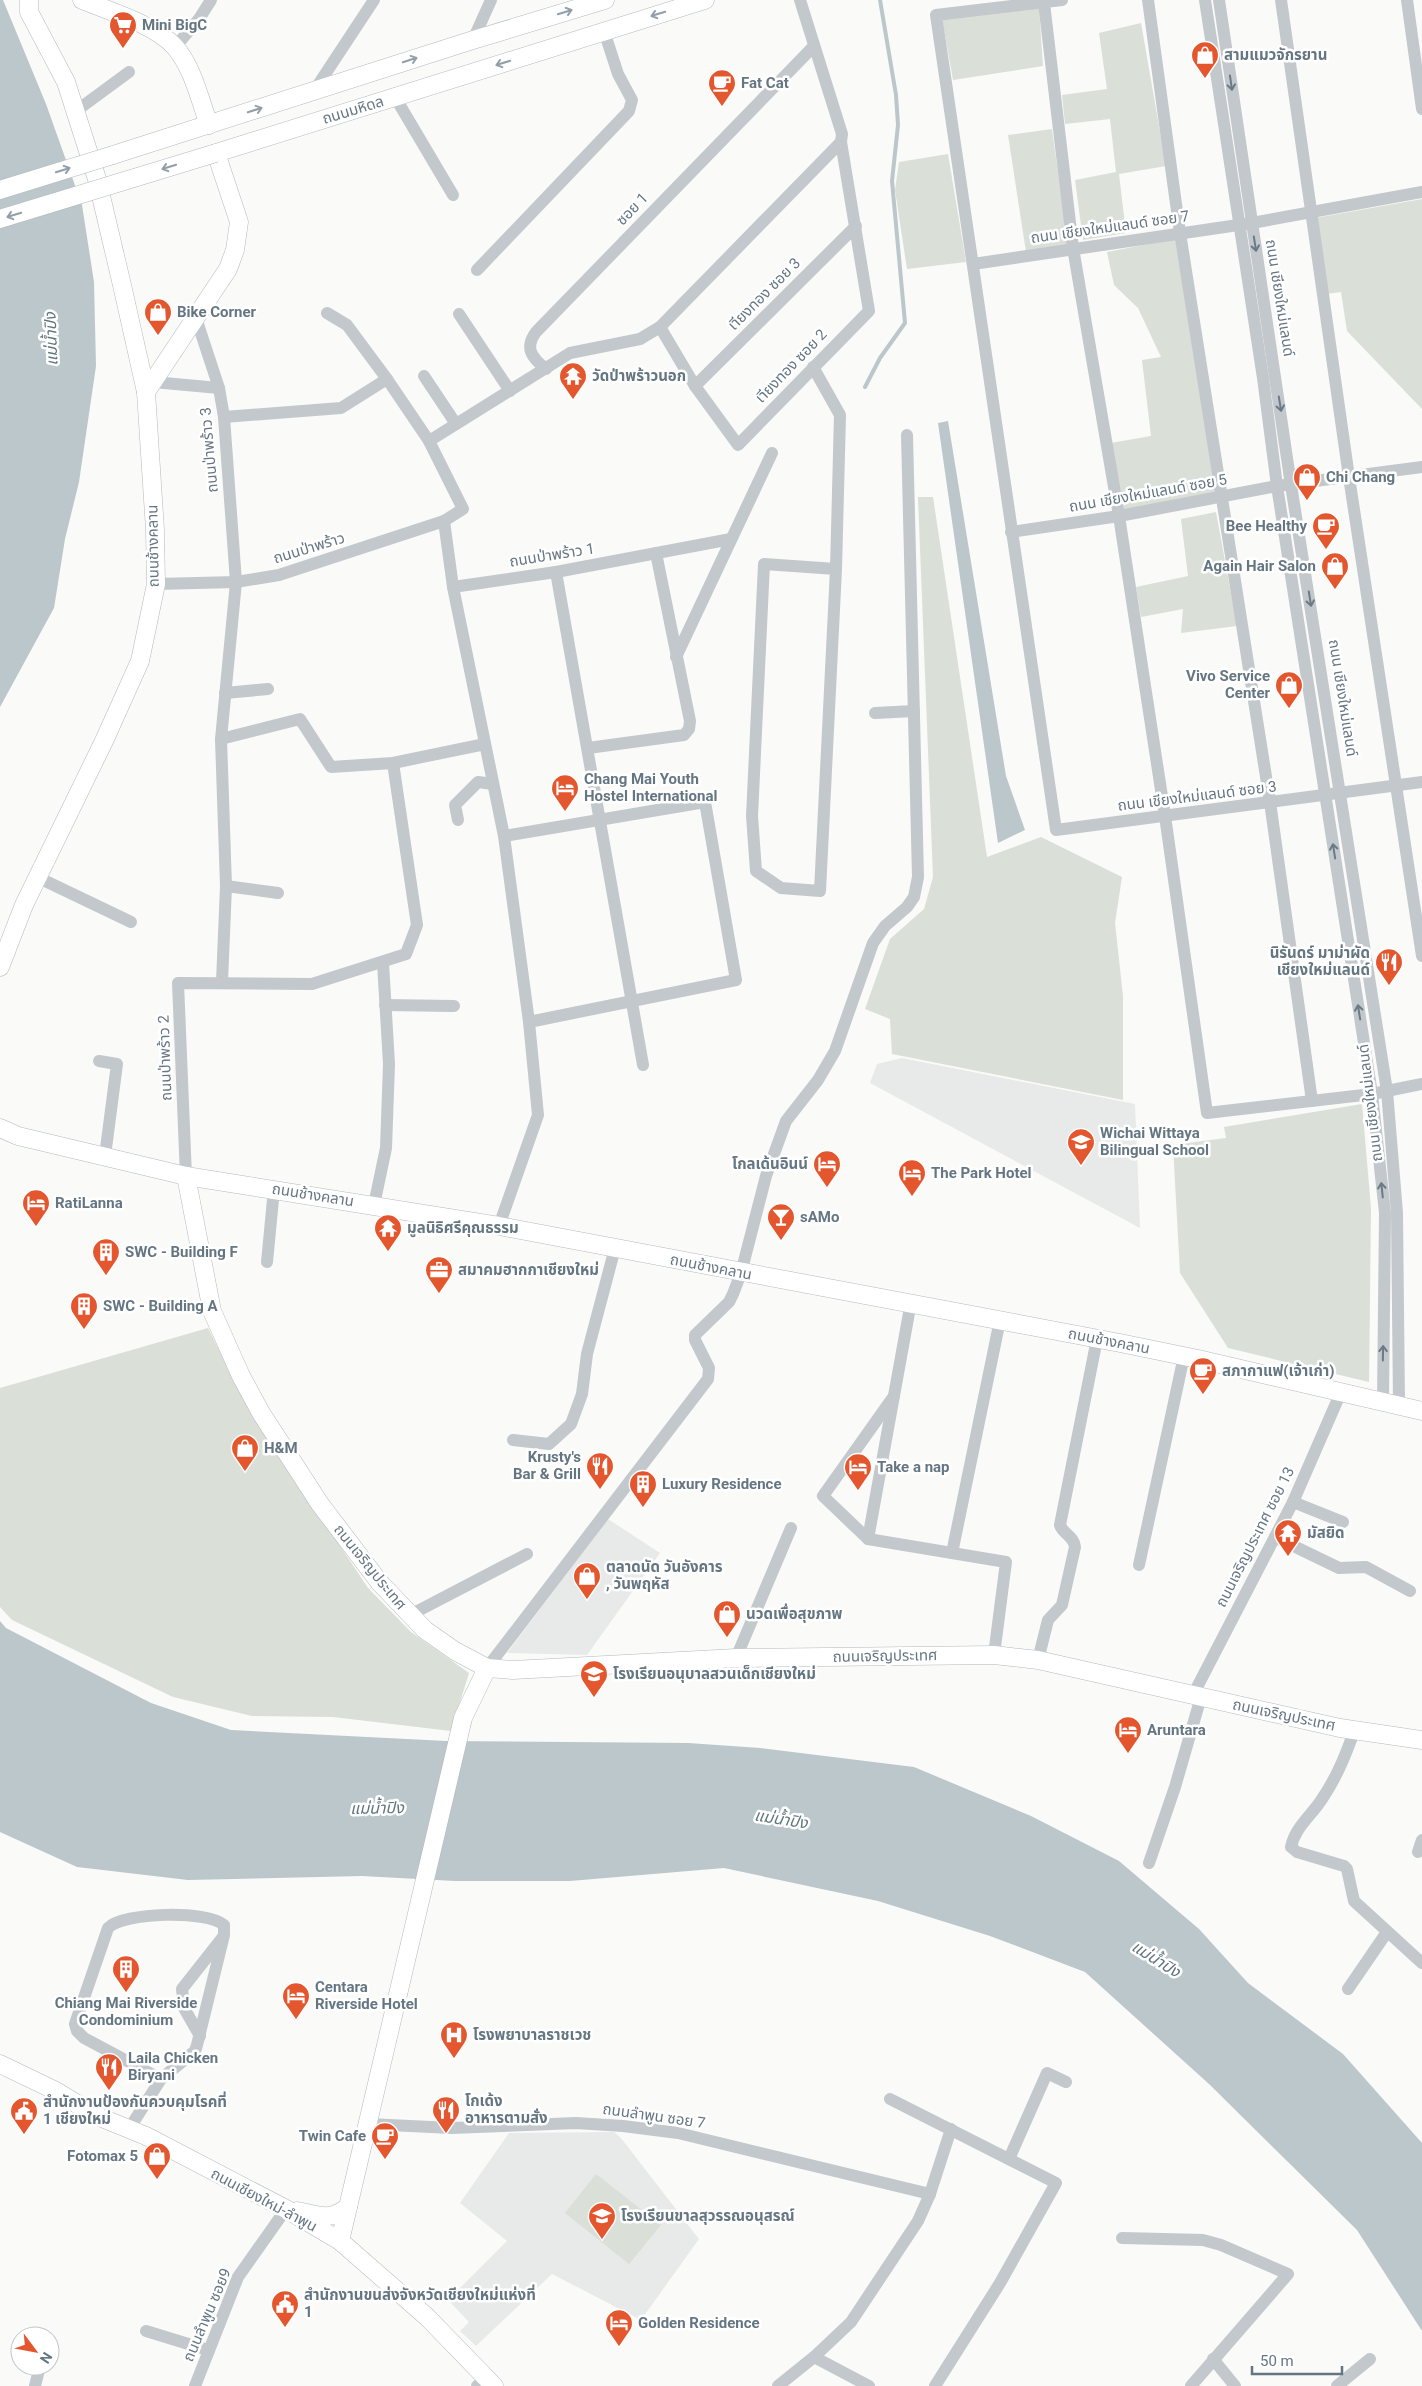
<svg xmlns="http://www.w3.org/2000/svg" width="1422" height="2386" font-family="Roboto,'Noto Sans Thai',sans-serif">
<style>
.built{fill:#e8e9e9}
.green{fill:#dadfd7}
.water{fill:#bbc7cb}
.lines{fill:none;stroke-linecap:round;stroke-linejoin:round}
.stream{stroke:#bbc7cb;stroke-width:4}
.secondary-casing{stroke:#b3babf;stroke-width:19}
.street{stroke:#c3c8cc;stroke-width:12}
.secondary{stroke:#fff;stroke-width:18}
.secondary-bridge-casing{stroke:#b3babf;stroke-width:19;stroke-linecap:butt}
.secondary-bridge{stroke:#fff;stroke-width:18}
.oneway{stroke:#939fa8}
.oneway2{stroke:#6a7a87}
.labels{text-anchor:middle;dominant-baseline:central;stroke-width:5;stroke-linejoin:round;paint-order:stroke}
.poi-label{font-size:15px;font-weight:bold;fill:#657683;stroke:#fff;text-anchor:start}
.street-label{font-size:15px;fill:#657683;stroke:#fff}
.water-label{font-size:16px;font-style:italic;fill:#60757c;stroke:#fff}
</style>
<rect width="100%" height="100%" fill="#fafaf8"/>
<g class="built">
<path d="M902,1058l233,46 5,124 -270,-145 7,-19z"/>
<path d="M608,1519l52,34 -73,102 -80,-2z"/>
<path d="M614,2132l7,6 78,101 -58,81 -89,-46 -76,72 -16,-15 9,-9 -21,-22 59,-59 -47,-38 49,-70z"/>
</g>
<g class="green">
<path d="M1039,7l4,59 -90,14 -11,-62z"/>
<path d="M1141,23l25,143 -47,8 7,59 -43,7 -8,-60 41,-8 -6,-53 -45,5 -3,-29 45,-6 -8,-56z"/>
<path d="M1052,129l16,116 -42,7 -18,-117z"/>
<path d="M948,154l18,108 -59,7 -12,-79 4,-28z"/>
<path d="M1422,199v210l-75,-78 -6,-39 -15,2 -11,-76z"/>
<path d="M1175,239l42,253 -93,19 -13,-68 40,-7 -9,-76 19,-3 -23,-49 -24,-23 -7,-33z"/>
<path d="M918,497h15l54,360 54,-20 81,40 -7,46 8,73v104l-231,-46 -2,-35 -25,-10 25,-70 34,-30 9,-32z"/>
<path d="M1216,512l21,114 -56,7 2,-24 -42,8 -5,-30 52,-11 -7,-57z"/>
<path d="M1362,1104l9,104 -2,174 -141,-34 -48,-75 -7,-128 53,-7 -2,-11z"/>
<path d="M208,1328l41,81 119,179 43,44 58,41 -18,58 -118,-14 -81,-1 -79,-19 -161,-77 -12,-13v-219z"/>
<path d="M596,2174l65,51 -32,39 -64,-51z"/>
</g>
<g class="water">
<path d="M0,0h3l43,104 36,101 12,77 2,84 -17,116 -14,57 -11,69 -54,99z"/>
<path d="M948,421l58,355 19,54 -27,13 -60,-420z"/>
<path d="M0,1621l6,7 145,75 80,27 215,11 242,2 72,5 154,19 117,49 88,45 80,68 49,54 95,71 79,89v188l-65,-101 -148,-146 -124,-112 -95,-36 -112,-35 -154,-33 -154,13h-115l-93,-5 -174,4 -111,-13 -77,-35z"/>
</g>
<g class="lines">
<path class="stream" d="M865,387l15,-29 25,-35 -13,-142 6,-56 -2,-30 -16,-95"/>
<g class="secondary-casing">
<g id="secondary">
<path d="M82,0c27,11 74,25 93,47 18,21 25,53 34,78"/>
<path d="M113,155l360,-115 132,-40"/>
<path d="M146,392l82,-123 7,-19 4,-28 -23,-69 489,-153"/>
<path d="M0,967l24,-62 80,-164 36,-80 16,-77 -1,-54 -9,-138 -24,-107 -25,-106 -31,-97 -37,-70v-12"/>
<path d="M0,1128l18,8 168,40 313,50 621,117 78,16 224,52"/>
<path d="M186,1176l26,135 29,65 20,37 59,91 60,79 45,47 30,21 32,17 26,2 223,-12 258,-3 44,5 302,68 82,12"/>
<path d="M0,2064l54,26 43,26 49,20 140,73 54,32 87,76 67,69"/>
<path d="M297,2211c22,4 32,11 51,-4"/>
<path d="M340,2241l123,-523 24,-50"/>
</g>
</g>
<g class="street">
<path d="M1062,0l-126,15 120,815 366,-48"/>
<path d="M1148,0l32,233 90,569 42,299"/>
<path d="M1205,0l58,378 14,108 95,608 13,119 -2,188"/>
<path d="M1219,0l72,485 96,606 10,122 2,191"/>
<path d="M1281,0l68,477 73,479"/>
<path d="M1407,0l15,109"/>
<path d="M1044,3l29,245 46,268 46,300 42,297 165,-19 50,-10"/>
<path d="M473,40l18,-40"/>
<path d="M175,47l24,-28 12,-19"/>
<path d="M314,91l60,-91"/>
<path d="M395,97l58,98"/>
<path d="M76,111l53,-39"/>
<path d="M973,264l279,-41 170,-31"/>
<path d="M477,270l152,-159 3,-11 -14,-26 -14,-43"/>
<path d="M459,314l51,77"/>
<path d="M196,318l23,70 5,29 12,165 -15,157 5,147 -4,96"/>
<path d="M660,327l35,59 43,59 131,-134 -28,-169 1,-8 -42,-134"/>
<path d="M813,367l27,48 -4,154 -16,322 -39,-3 -25,-17 -4,-55 12,-252 72,5"/>
<path d="M546,369c-14,-11 -22,-21 -10,-37l278,-286"/>
<path d="M424,376l32,48"/>
<path d="M153,382l66,6"/>
<path d="M695,386l161,-160"/>
<path d="M224,417l117,-9 46,-29"/>
<path d="M429,441l141,-88 70,-14 20,-12 181,-185"/>
<path d="M444,521l9,66 51,249 25,186 9,93 -39,111"/>
<path d="M1011,532l108,-16 158,-30 145,-19"/>
<path d="M556,572l87,493"/>
<path d="M156,584l80,-2 43,-7 165,-54 19,-12 -34,-68 -42,-62 -40,-54 -20,-12"/>
<path d="M453,587l103,-15 175,-33"/>
<path d="M676,657l96,-204"/>
<path d="M225,693l43,-4"/>
<path d="M875,713l39,-2"/>
<path d="M221,739l79,-20 31,48 62,-4 92,-19"/>
<path d="M588,748l96,-13 5,-6 1,-8 -34,-168"/>
<path d="M458,820l-3,-15 23,-23 15,2"/>
<path d="M504,836l201,-34 31,178 -207,42"/>
<path d="M37,877l94,45"/>
<path d="M226,886l52,7"/>
<path d="M385,1005l69,1"/>
<path d="M99,1061l18,3 -12,92"/>
<path d="M186,1176l-8,-193 134,1 94,-30 11,-29 -24,-162"/>
<path d="M374,1205l12,-57 3,-84 -6,-101"/>
<path d="M267,1262l7,-73"/>
<path d="M894,1396l-71,100 45,43 138,23 -12,93"/>
<path d="M513,1440l36,4 22,-20 11,-30 5,-40 28,-106"/>
<path d="M1293,1502l50,20"/>
<path d="M1275,1537l64,31 27,-1 44,24"/>
<path d="M868,1539l43,-237"/>
<path d="M952,1553l48,-233"/>
<path d="M1139,1565l45,-209"/>
<path d="M410,1615l117,-61"/>
<path d="M736,1658l55,-130"/>
<path d="M1038,1660l10,-40 14,-15 13,-58c-1,-11 -12,-13 -15,-22l37,-186"/>
<path d="M487,1668l221,-289 1,-11 -14,-28v-5l34,-33 4,-8 8,-21 25,-97 20,-55 32,-41 17,-29 38,-108 12,-17 22,-19 7,-10 4,-20 -11,-442"/>
<path d="M1193,1695l100,-193 48,-110"/>
<path d="M1355,1729c-9,25 -18,48 -33,70 -10,16 -27,28 -31,48l6,5 47,14 3,3 7,32 68,62"/>
<path d="M1418,1852l4,-12"/>
<path d="M1149,1863l26,-76 26,-90"/>
<path d="M1348,1989l39,-57"/>
<path d="M200,2036l-16,-28 -2,-19 41,-52"/>
<path d="M890,2099l166,84 -56,100 -65,103"/>
<path d="M368,2124l84,4 124,-5 47,3 55,7 252,61"/>
<path d="M129,2129l32,-50 34,-28 2,-6 27,-110v-10c-17,-15 -101,-13 -116,3l-33,96 2,7 7,7 77,41"/>
<path d="M1009,2159l38,-86 19,9"/>
<path d="M1122,2238l81,2 18,5 67,29 -97,112"/>
<path d="M146,2331l62,19"/>
<path d="M814,2357l55,29"/>
<path d="M1213,2359l22,27"/>
<path d="M35,2386l5,-20"/>
<path d="M195,2386l43,-109 48,-68"/>
<path d="M477,2386l9,-8"/>
<path d="M778,2386l36,-29 37,-35 67,-101 12,-27 21,-65"/>
<path d="M1337,2386l33,-27"/>
</g>
<use href="#secondary" class="secondary"/>
<g class="secondary-bridge-casing">
<g id="secondary-bridge">
<path d="M0,190l113,-35"/>
<path d="M0,219l216,-66"/>
</g>
</g>
<use href="#secondary-bridge" class="secondary-bridge"/>
</g>
<defs><path id="oneway-shaft" d="M-6 0H5M1.5-3L5.5 0L1.5 3" fill="none" stroke-width="1.6" stroke-linecap="round" stroke-linejoin="round" transform="scale(1.25)"/></defs>
<g class="oneway">
<use href="#oneway-shaft" transform="translate(565 12) rotate(-17)"/>
<use href="#oneway-shaft" transform="translate(658 14) rotate(163)"/>
<use href="#oneway-shaft" transform="translate(410 60) rotate(-18)"/>
<use href="#oneway-shaft" transform="translate(503 63) rotate(163)"/>
<use href="#oneway-shaft" transform="translate(255 110) rotate(-18)"/>
<use href="#oneway-shaft" transform="translate(169 167) rotate(163)"/>
<use href="#oneway-shaft" transform="translate(63 170) rotate(-17)"/>
<use href="#oneway-shaft" transform="translate(14 215) rotate(163)"/>
</g>
<g class="oneway2">
<use href="#oneway-shaft" transform="translate(1231 83) rotate(82)"/>
<use href="#oneway-shaft" transform="translate(1255 244) rotate(81)"/>
<use href="#oneway-shaft" transform="translate(1280 404) rotate(81)"/>
<use href="#oneway-shaft" transform="translate(1310 599) rotate(81)"/>
<use href="#oneway-shaft" transform="translate(1334 851) rotate(-99)"/>
<use href="#oneway-shaft" transform="translate(1359 1012) rotate(-99)"/>
<use href="#oneway-shaft" transform="translate(1382 1190) rotate(-96)"/>
<use href="#oneway-shaft" transform="translate(1383 1353) rotate(-89)"/>
</g>
<defs>
<g id="supermarket-pin" transform="scale(1.4375)"><path d="M0 17L-7.5 6A9.5 9.5 0 1 1 7.5 6Z" fill="#e4572e" stroke="#fff"/><path d="M-6-5.5h2.5l.6 2H6L4.5 2H-2.5L-4.4-4H-6ZM-1.5 3.2a1.3 1.3 0 1 0 .1 0ZM3 3.2a1.3 1.3 0 1 0 .1 0Z" fill="#fff"/></g>
<g id="shop-pin" transform="scale(1.4375)"><path d="M0 17L-7.5 6A9.5 9.5 0 1 1 7.5 6Z" fill="#e4572e" stroke="#fff"/><path d="M-5-2.5h2.3a2.7 3.5 0 0 1 5.4 0H5L5.5 6h-11ZM-1.5-2.5h3a1.5 2.3 0 0 0-3 0Z" fill="#fff"/></g>
<g id="cafe-pin" transform="scale(1.4375)"><path d="M0 17L-7.5 6A9.5 9.5 0 1 1 7.5 6Z" fill="#e4572e" stroke="#fff"/><path d="M-5.5-4.5H6V0H3Q3 3.5 0 3.5H-2.5Q-5.5 3.5-5.5 0ZM3-3.2v2h1.7v-2ZM-6 4.5H4V6H-6Z" fill="#fff"/></g>
<g id="temple-pin" transform="scale(1.4375)"><path d="M0 17L-7.5 6A9.5 9.5 0 1 1 7.5 6Z" fill="#e4572e" stroke="#fff"/><path d="M0-6L5-2H3V0L6.5 2.5H4V6H1.5V3h-3V6H-4V2.5H-6.5L-3 0V-2H-5Z" fill="#fff"/></g>
<g id="hotel-pin" transform="scale(1.4375)"><path d="M0 17L-7.5 6A9.5 9.5 0 1 1 7.5 6Z" fill="#e4572e" stroke="#fff"/><path d="M-6-4.5h1.5V1H6V5H4.5V3h-9V5H-6ZM-4 0a1.8 1.8 0 1 1 3.6 0ZM.5 0V-2.5h3Q6-2.5 6 0Z" fill="#fff"/></g>
<g id="restaurant-pin" transform="scale(1.4375)"><path d="M0 17L-7.5 6A9.5 9.5 0 1 1 7.5 6Z" fill="#e4572e" stroke="#fff"/><path d="M-5-6h1v4h1v-4h1v4h1v-4h1v5L-1.5 .5V6h-2V.5L-5-1ZM5-6V6H3V1.5H1.5Q1.5-4 5-6Z" fill="#fff"/></g>
<g id="school-pin" transform="scale(1.4375)"><path d="M0 17L-7.5 6A9.5 9.5 0 1 1 7.5 6Z" fill="#e4572e" stroke="#fff"/><path d="M0-5L7-2L0 1L-7-2ZM-4 1L0 2.5L4 1V4Q0 6-4 4Z" fill="#fff"/></g>
<g id="bar-pin" transform="scale(1.4375)"><path d="M0 17L-7.5 6A9.5 9.5 0 1 1 7.5 6Z" fill="#e4572e" stroke="#fff"/><path d="M-6-5H6L.8 .8V4.5H3.5V6h-7V4.5H-.8V.8Z" fill="#fff"/></g>
<g id="building-pin" transform="scale(1.4375)"><path d="M0 17L-7.5 6A9.5 9.5 0 1 1 7.5 6Z" fill="#e4572e" stroke="#fff"/><path d="M-4-6H4V6H1V3H-1V6H-4ZM-2.5-4.3h1.7v1.8h-1.7ZM.8-4.3h1.7v1.8H.8ZM-2.5-1h1.7V.8h-1.7ZM.8-1h1.7V.8H.8Z" fill="#fff"/></g>
<g id="office-pin" transform="scale(1.4375)"><path d="M0 17L-7.5 6A9.5 9.5 0 1 1 7.5 6Z" fill="#e4572e" stroke="#fff"/><path d="M-6-3h4V-5.5h4V-3h4V5H-6ZM-1-4.5V-3h2v-1.5ZM-6 0V1H6V0Z" fill="#fff"/></g>
<g id="hospital-pin" transform="scale(1.4375)"><path d="M0 17L-7.5 6A9.5 9.5 0 1 1 7.5 6Z" fill="#e4572e" stroke="#fff"/><path d="M-5-5h3v3.5h4V-5h3V5h-3V1.5h-4V5h-3Z" fill="#fff"/></g>
<g id="civic-pin" transform="scale(1.4375)"><path d="M0 17L-7.5 6A9.5 9.5 0 1 1 7.5 6Z" fill="#e4572e" stroke="#fff"/><path d="M-.6-6.5H3V-4.5H.6V-3L4-1V1h2V6H-6V1h2V-1L-.6-3ZM-1.2 2.5V6h2.4V2.5Z" fill="#fff"/></g>
</defs>
<g fill-rule="evenodd">
<use href="#supermarket-pin" x="123" y="25"/>
<use href="#shop-pin" x="1205" y="55"/>
<use href="#cafe-pin" x="722" y="83"/>
<use href="#shop-pin" x="158" y="312"/>
<use href="#temple-pin" x="573" y="376"/>
<use href="#shop-pin" x="1307" y="477"/>
<use href="#cafe-pin" x="1326" y="526"/>
<use href="#shop-pin" x="1335" y="566"/>
<use href="#shop-pin" x="1289" y="685"/>
<use href="#hotel-pin" x="565" y="788"/>
<use href="#restaurant-pin" x="1389" y="962"/>
<use href="#school-pin" x="1081" y="1142"/>
<use href="#hotel-pin" x="827" y="1164"/>
<use href="#hotel-pin" x="912" y="1173"/>
<use href="#hotel-pin" x="36" y="1203"/>
<use href="#bar-pin" x="781" y="1217"/>
<use href="#temple-pin" x="388" y="1228"/>
<use href="#building-pin" x="106" y="1252"/>
<use href="#office-pin" x="439" y="1270"/>
<use href="#building-pin" x="84" y="1306"/>
<use href="#cafe-pin" x="1203" y="1371"/>
<use href="#shop-pin" x="245" y="1448"/>
<use href="#restaurant-pin" x="600" y="1466"/>
<use href="#hotel-pin" x="858" y="1467"/>
<use href="#building-pin" x="643" y="1484"/>
<use href="#temple-pin" x="1288" y="1533"/>
<use href="#shop-pin" x="587" y="1576"/>
<use href="#shop-pin" x="727" y="1614"/>
<use href="#school-pin" x="594" y="1674"/>
<use href="#hotel-pin" x="1128" y="1730"/>
<use href="#building-pin" x="126" y="1969"/>
<use href="#hotel-pin" x="296" y="1996"/>
<use href="#hospital-pin" x="454" y="2035"/>
<use href="#restaurant-pin" x="109" y="2067"/>
<use href="#restaurant-pin" x="446" y="2110"/>
<use href="#civic-pin" x="24" y="2111"/>
<use href="#cafe-pin" x="385" y="2136"/>
<use href="#shop-pin" x="157" y="2156"/>
<use href="#school-pin" x="602" y="2216"/>
<use href="#civic-pin" x="285" y="2304"/>
<use href="#hotel-pin" x="619" y="2323"/>
</g>
<g class="labels">
<g class="poi-label">
<text x="142" y="25">Mini BigC</text>
<text x="1224" y="55">สามแมวจักรยาน</text>
<text x="741" y="83">Fat Cat</text>
<text x="177" y="312">Bike Corner</text>
<text x="592" y="376">วัดป่าพร้าวนอก</text>
<text x="1326" y="477">Chi Chang</text>
<text x="1307" y="526" text-anchor="end">Bee Healthy</text>
<text x="1316" y="566" text-anchor="end">Again Hair Salon</text>
<text x="1270" y="676" text-anchor="end">Vivo Service<tspan x="1270" dy="17">Center</tspan></text>
<text x="584" y="779">Chang Mai Youth<tspan x="584" dy="17">Hostel International</tspan></text>
<text x="1370" y="953" text-anchor="end">นิรันดร์ มาม่าผัด<tspan x="1370" dy="17">เชียงใหม่แลนด์</tspan></text>
<text x="1100" y="1133">Wichai Wittaya<tspan x="1100" dy="17">Bilingual School</tspan></text>
<text x="808" y="1164" text-anchor="end">โกลเด้นอินน์</text>
<text x="931" y="1173">The Park Hotel</text>
<text x="55" y="1203">RatiLanna</text>
<text x="800" y="1217">sAMo</text>
<text x="407" y="1228">มูลนิธิศรีคุณธรรม</text>
<text x="125" y="1252">SWC - Building F</text>
<text x="458" y="1270">สมาคมฮากกาเชียงใหม่</text>
<text x="103" y="1306">SWC - Building A</text>
<text x="1222" y="1371">สภากาแฟ(เจ้าเก่า)</text>
<text x="264" y="1448">H&amp;M</text>
<text x="581" y="1457" text-anchor="end">Krusty's<tspan x="581" dy="17">Bar &amp; Grill</tspan></text>
<text x="877" y="1467">Take a nap</text>
<text x="662" y="1484">Luxury Residence</text>
<text x="1307" y="1533">มัสยิด</text>
<text x="606" y="1567">ตลาดนัด วันอังคาร<tspan x="606" dy="17">, วันพฤหัส</tspan></text>
<text x="746" y="1614">นวดเพื่อสุขภาพ</text>
<text x="613" y="1674">โรงเรียนอนุบาลสวนเด็กเชียงใหม่</text>
<text x="1147" y="1730">Aruntara</text>
<text x="315" y="1987">Centara<tspan x="315" dy="17">Riverside Hotel</tspan></text>
<text x="126" y="2003" text-anchor="middle">Chiang Mai Riverside<tspan x="126" dy="17">Condominium</tspan></text>
<text x="473" y="2035">โรงพยาบาลราชเวช</text>
<text x="128" y="2058">Laila Chicken<tspan x="128" dy="17">Biryani</tspan></text>
<text x="465" y="2101">โกเด้ง<tspan x="465" dy="17">อาหารตามสั่ง</tspan></text>
<text x="43" y="2102">สำนักงานป้องกันควบคุมโรคที่<tspan x="43" dy="17">1 เชียงใหม่</tspan></text>
<text x="366" y="2136" text-anchor="end">Twin Cafe</text>
<text x="138" y="2156" text-anchor="end">Fotomax 5</text>
<text x="621" y="2216">โรงเรียนขาลสุวรรณอนุสรณ์</text>
<text x="304" y="2295">สำนักงานขนส่งจังหวัดเชียงใหม่แห่งที่<tspan x="304" dy="17">1</tspan></text>
<text x="638" y="2323">Golden Residence</text>
</g>
<g class="street-label">
<text transform="translate(353 110) rotate(-17)">ถนนมหิดล</text>
<text transform="translate(632 209) rotate(-46)">ซอย 1</text>
<text transform="translate(1110 227) rotate(-8)">ถนน เชียงใหม่แลนด์ ซอย 7</text>
<text transform="translate(764 294) rotate(-45)">เาียงทอง ซอย 3</text>
<text transform="translate(1280 298) rotate(81)">ถนน เชียงใหม่แลนด์</text>
<text transform="translate(791 366) rotate(-46)">เาียงทอง ซอย 2</text>
<text transform="translate(209 450) rotate(-95)">ถนนป่าพร้าว 3</text>
<text transform="translate(1148 493) rotate(-10)">ถนน เชียงใหม่แลนด์ ซอย 5</text>
<text transform="translate(153 546) rotate(-91)">ถนนช้างคลาน</text>
<text transform="translate(309 548) rotate(-17)">ถนนป่าพร้าว</text>
<text transform="translate(552 555) rotate(-9)">ถนนป่าพร้าว 1</text>
<text transform="translate(1343 698) rotate(81)">ถนน เชียงใหม่แลนด์</text>
<text transform="translate(1197 796) rotate(-7)">ถนน เชียงใหม่แลนด์ ซอย 3</text>
<text transform="translate(165 1058) rotate(-92)">ถนนป่าพร้าว 2</text>
<text transform="translate(1370 1103) rotate(-97)">ถนน เชียงใหม่แลนด์</text>
<text transform="translate(313 1195) rotate(9)">ถนนช้างคลาน</text>
<text transform="translate(711 1267) rotate(11)">ถนนช้างคลาน</text>
<text transform="translate(1109 1341) rotate(11)">ถนนช้างคลาน</text>
<text transform="translate(1255 1537) rotate(-63)">ถนนเจริญประเทศ ซอย 13</text>
<text transform="translate(370 1567) rotate(51)">ถนนเจริญประเทศ</text>
<text transform="translate(885 1656) rotate(-1)">ถนนเจริญประเทศ</text>
<text transform="translate(1284 1715) rotate(12)">ถนนเจริญประเทศ</text>
<text transform="translate(654 2116) rotate(8)">ถนนลำพูน ซอย 7</text>
<text transform="translate(264 2200) rotate(28)">ถนนเชียงใหม่-ลำพูน</text>
<text transform="translate(207 2315) rotate(-67)">ถนนลำพูน ซอย9</text>
</g>
<g class="water-label">
<text transform="translate(51 339) rotate(-92)">แม่น้ำปิง</text>
<text transform="translate(377 1808) rotate(-1)">แม่น้ำปิง</text>
<text transform="translate(781 1819) rotate(9)">แม่น้ำปิง</text>
<text transform="translate(1156 1959) rotate(32)">แม่น้ำปิง</text>
</g>
</g>
<g transform="translate(35 2351) rotate(122)"><circle r="24" fill="#ffffff" stroke="#c1c8cd"/>
<path d="M0-4L9 19L0 12L-9 19Z" fill="#e4572e"/>
<text y="-8" font-size="14" font-weight="bold" text-anchor="middle" fill="#657683">N</text>
</g>
<path d="M1252 2366v8h90v-8" fill="none" stroke="#657683" stroke-width="2.5"/>
<text x="1260" y="2366" font-size="15" fill="#657683" stroke="#ffffff" stroke-width="4" paint-order="stroke">50 m</text>
</svg>
